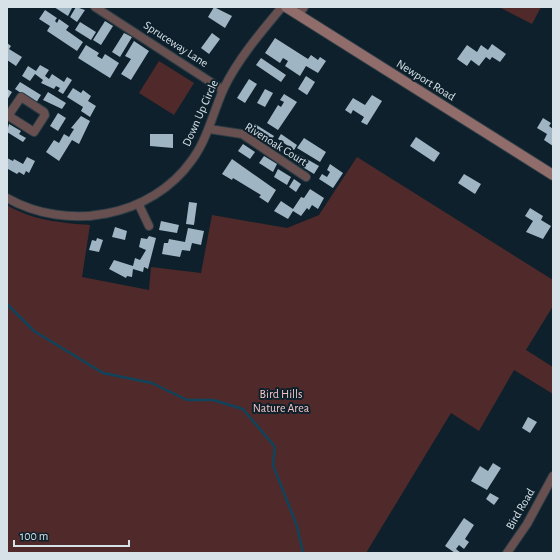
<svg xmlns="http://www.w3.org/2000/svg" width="560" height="560" font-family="'Alegreya Sans',sans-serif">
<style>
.green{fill:#502a2a}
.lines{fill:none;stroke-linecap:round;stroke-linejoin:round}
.stream{stroke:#10435c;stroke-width:2.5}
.building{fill:#9fb5c3}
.street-casing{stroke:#293b45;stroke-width:10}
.secondary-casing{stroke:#293b45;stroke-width:12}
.street{stroke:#67504f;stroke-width:8}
.secondary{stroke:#906d6b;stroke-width:10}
.labels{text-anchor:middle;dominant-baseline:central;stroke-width:4;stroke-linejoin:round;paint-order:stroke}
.street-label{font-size:12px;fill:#d6e1e8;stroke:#0d202b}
.park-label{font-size:12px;fill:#f6c3c1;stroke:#0d202b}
</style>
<rect width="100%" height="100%" fill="#0d202b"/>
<g class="green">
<path d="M499,7h42l-9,17z"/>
<path d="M159,61l35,22 -20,32 -35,-22z"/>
<path d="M357,157l196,123v26l-27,44 27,17v27l-39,-24 -35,61 -28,-18 -85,140h-359v-348c24,15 55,18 83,20l-8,52 67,13 2,-23 50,6 11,-58 75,13 32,-13z"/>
</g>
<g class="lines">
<path class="stream" d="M7,304l27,27 69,42 49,10 35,17h26l30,9 32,38 -2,18 24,61 6,27"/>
</g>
<g class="building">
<path d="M54,7h17l1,1 -4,8z"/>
<path d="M76,7l9,3 -8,12 -7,-5z"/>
<path d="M214,7l18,9 -7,12 -17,-11z"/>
<path d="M45,10l12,8 -2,3 2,2 2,-4 10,7 -3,4 17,12 -6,9 -30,-20 3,-5 -11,-7z"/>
<path d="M105,21l8,5 -12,19 -8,-5z"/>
<path d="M80,22l16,10 -5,8 -16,-10z"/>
<path d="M124,33l8,4 -12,20 -8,-5z"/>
<path d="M212,33l8,6 -11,15 -8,-6z"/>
<path d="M275,38l33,21 3,-4 7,5 2,-3 6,4 -8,12 -12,-7 -6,10 -15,-10 3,-5 -5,-3 -3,5 -15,-10z"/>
<path d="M134,41l15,10 -18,29 -10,-6 10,-15 -6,-3z"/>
<path d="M7,43l4,3 -2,3 13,8 -6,9 -9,-6z"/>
<path d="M492,44l14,10 -6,8 -8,-5 -2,3 -4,-3 -7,9 -8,-6 -4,6 -10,-7 10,-14 10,7 4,-7 7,5z"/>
<path d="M86,45l13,8 -2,3 5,3 3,-5 14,9 -9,15 -32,-20z"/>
<path d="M261,58l25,17 -5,7 -25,-17z"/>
<path d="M40,65l9,5 -4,6 4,3 3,-5 12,8 3,-5 5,3 -9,14 -5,-3 2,-3 -4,-2 -2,3 -13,-6 2,-3 -8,-6 -5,7 -8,-5 6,-10 8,5z"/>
<path d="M306,76l9,6 -8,13 -9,-6z"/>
<path d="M249,79l8,5 -12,19 -8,-5z"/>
<path d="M20,82l21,13 -5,8 -21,-14z"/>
<path d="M73,88l8,5 2,-3 8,6 -3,5 8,5 -6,11 -9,-6 2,-4 -16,-10z"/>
<path d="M7,89l5,3 -5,8z"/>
<path d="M265,89l8,4 -8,14 -8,-4z"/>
<path d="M48,92l18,11 -4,6 -19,-9z"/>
<path d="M284,94l13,8 -19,28 -11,-7 11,-18 3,2 3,-5 -4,-2z"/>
<path d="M372,95l10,6 -15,24 -6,-3 3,-5 -11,-7 -2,4 -6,-4 8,-12 12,7z"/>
<path d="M58,113l8,5 -8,13 -8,-5z"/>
<path d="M81,116l9,5 -11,23 -7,-4 -13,21 -13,-9 8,-12 5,3 5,-9 5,3 5,-8 -3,-1z"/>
<path d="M543,118l8,5 -2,3 4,3v17l-9,-6 3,-6 -10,-6z"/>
<path d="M9,124l12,7 -2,3 7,4 -3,4 -16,-10z"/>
<path d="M255,124l19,12 -5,7 -19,-12z"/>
<path d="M150,134h23v14l-23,-2z"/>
<path d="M281,134l16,11 -3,5 -16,-11z"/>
<path d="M416,137l24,16 -6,9 -24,-16z"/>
<path d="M304,138l22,14 -6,10 -23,-14z"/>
<path d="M243,144l12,8 -5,7 -12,-8z"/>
<path d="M298,154l21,12 -5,8 -21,-13z"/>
<path d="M264,156l13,8 -4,8 -14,-9z"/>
<path d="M27,157l8,4 -6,12 -3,-2 -2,4 -5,-3 -2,2 -9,-5 -1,3v-14l6,3 1,-2 9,5z"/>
<path d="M232,159l44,31 -8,13 -9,-6 2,-2 -28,-17 -1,2 -10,-6z"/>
<path d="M330,164l13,9 -10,15 -14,-9 3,-5 5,3 3,-5 -3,-2z"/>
<path d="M278,169l13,8 -4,8 -13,-8z"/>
<path d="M464,174l17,10 -6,10 -17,-11z"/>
<path d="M294,179l7,5 -5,8 -7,-5z"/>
<path d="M310,189l14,9 -6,11 -6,-4 -3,5 -2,-2 -6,8 -8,-5 -5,8 -14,-8 7,-10 12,8 8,-12 3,1z"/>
<path d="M189,202l8,1 -3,22 -8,-1z"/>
<path d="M530,208l13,8 -2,4 10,6 -8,13 -17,-7 7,-11 -8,-5z"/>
<path d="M161,221l18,4 -2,8 -18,-3z"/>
<path d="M115,227l12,4 -2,9 -13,-3z"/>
<path d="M188,228l16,3 -3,14 -9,-2 -2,8 -8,-1 -2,7 -18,-3 2,-11h4l1,-4 16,3z"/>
<path d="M149,236l7,2 -8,31 -4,-2 -1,5 -10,-3 -1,8 -5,-1 -1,2 -17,-9 5,-9 19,6 2,-8 5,2 6,-10 -7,-3 2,-9 6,1z"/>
<path d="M97,238l6,2 -4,12 -10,-2 3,-10 4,1z"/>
<path d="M528,417l9,5 -7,11 -8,-5z"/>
<path d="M493,463l8,5 -14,22 -16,-9 9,-15 8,5z"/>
<path d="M490,493l9,5 -5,7 -8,-6z"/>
<path d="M464,518l10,7 -9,14 4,3 -5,7 -5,-4 -3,4 5,4h-6l-10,-7z"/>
</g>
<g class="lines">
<g class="street-casing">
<g id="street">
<path d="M95,7l128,83"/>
<path d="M299,15l5,-8"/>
<path d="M7,115l27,17 11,-17 -1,-3 -23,-15 -13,19"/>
<path d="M209,129l33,5 64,43"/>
<path d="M7,198c60,34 144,20 185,-38 16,-22 21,-48 32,-72 14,-29 37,-56 58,-81"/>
<path d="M139,205l10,21"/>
<path d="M507,553l20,-29 26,-48"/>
</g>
</g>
<g class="secondary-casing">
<path id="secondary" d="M286,7l267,168"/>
</g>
<use href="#street" class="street"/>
<use href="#secondary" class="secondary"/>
</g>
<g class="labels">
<g class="street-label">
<text transform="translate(176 44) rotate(33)">Spruceway Lane</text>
<text transform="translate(426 80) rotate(32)">Newport Road</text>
<text transform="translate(200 113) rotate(-66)">Down Up Circle</text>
<text transform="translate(276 144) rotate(32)">Rivenoak Court</text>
<text transform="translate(520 509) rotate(-60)">Bird Road</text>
</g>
<g class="park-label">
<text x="281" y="394">Bird Hills<tspan x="281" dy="14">Nature Area</tspan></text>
</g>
</g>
<rect width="560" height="560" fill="none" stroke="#d6e1e8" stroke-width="16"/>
<path d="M14 540v6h115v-6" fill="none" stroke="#d6e1e8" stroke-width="2"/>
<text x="20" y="540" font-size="12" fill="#d6e1e8" stroke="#0d202b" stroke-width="3" paint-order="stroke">100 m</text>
</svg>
